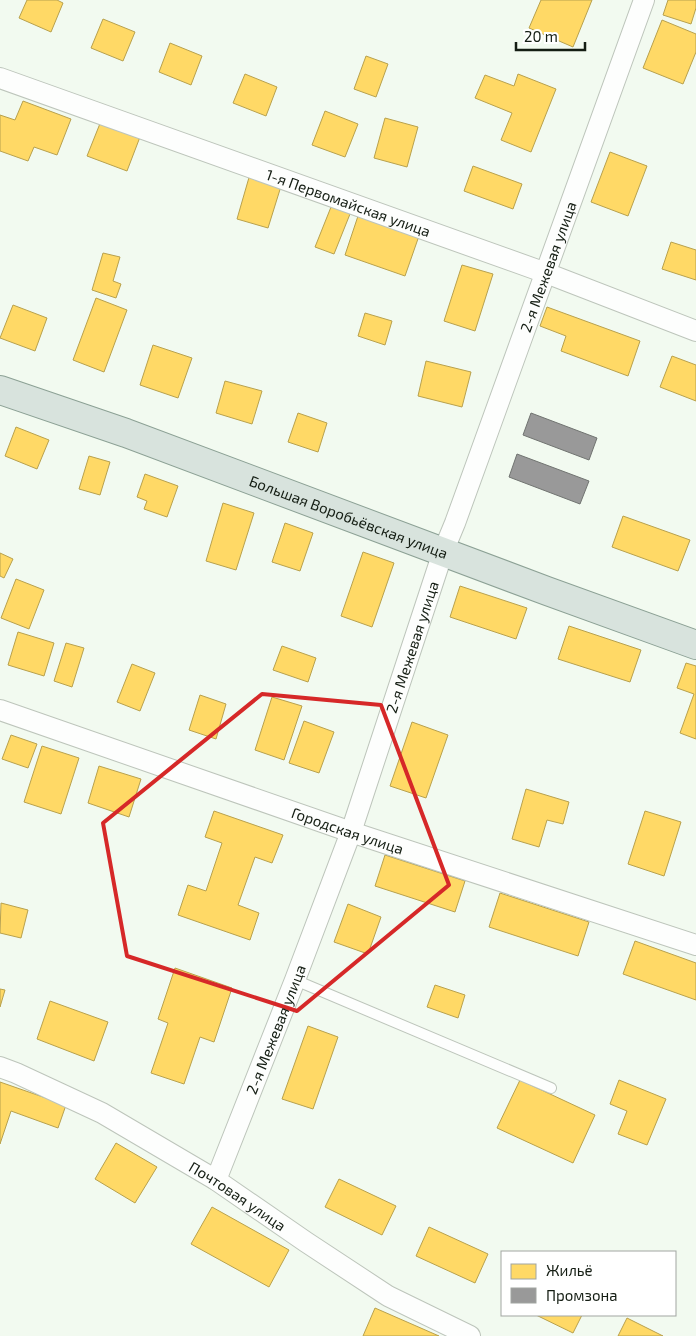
<svg xmlns="http://www.w3.org/2000/svg" width="696" height="1336" font-family="'Exo 2',sans-serif">
<style>
.homes{fill:#ffd966;stroke:#b8a14d}
.industry{fill:#999;stroke:#717471}
.lines{fill:none;stroke-linecap:round;stroke-linejoin:round}
.service-casing{stroke:#bdc5bb;stroke-width:12}
.minor-casing{stroke:#bdc5bb;stroke-width:22}
.primary-casing{stroke:#8ca195;stroke-width:30}
.service{stroke:#fdfefd;stroke-width:10}
.minor{stroke:#fdfefd;stroke-width:20}
.primary{stroke:#d8e3dd;stroke-width:28}
.marked{fill:none;stroke:#d62828;stroke-width:4;stroke-linejoin:round}
.labels{text-anchor:middle;dominant-baseline:central;stroke-width:5;stroke-linejoin:round;paint-order:stroke}
.street-label{font-size:15px;fill:#141d13;stroke:#fff}
</style>
<rect width="100%" height="100%" fill="#f2faf0"/>
<g class="homes">
<path d="M27,0h30l6,3 -12,29 -32,-14z"/>
<path d="M541,0h51l-19,47 -44,-19z"/>
<path d="M668,0h28v8l-5,16 -28,-9z"/>
<path d="M103,19l32,13 -12,29 -32,-13z"/>
<path d="M662,20l34,14v18l-13,32 -40,-16z"/>
<path d="M170,43l32,13 -11,29 -32,-13z"/>
<path d="M366,56l22,8 -12,33 -22,-8z"/>
<path d="M245,74l32,13 -11,29 -33,-13z"/>
<path d="M518,74l38,15 -25,63 -30,-12 11,-27 -37,-15 10,-23 29,11z"/>
<path d="M23,101l48,18 -14,36 -23,-8 -6,14 -28,-10v-36l15,5z"/>
<path d="M325,111l33,13 -13,33 -33,-12z"/>
<path d="M385,118l33,9 -11,40 -33,-9z"/>
<path d="M101,121l39,16 -13,34 -40,-15z"/>
<path d="M610,152l37,14 -19,50 -37,-14z"/>
<path d="M473,166l49,18 -9,25 -49,-18z"/>
<path d="M250,174l32,9 -14,45 -31,-9z"/>
<path d="M333,202l19,7 -18,45 -19,-7z"/>
<path d="M359,213l61,20 -15,43 -60,-21z"/>
<path d="M671,242l25,8v30l-34,-11z"/>
<path d="M103,253l17,4 -7,24 8,3 -5,14 -24,-8z"/>
<path d="M462,265l31,9 -18,57 -31,-10z"/>
<path d="M96,298l31,12 -23,62 -31,-12z"/>
<path d="M13,305l34,13 -12,33 -35,-13z"/>
<path d="M547,307l93,34 -12,35 -67,-25 5,-15 -26,-10z"/>
<path d="M365,313l27,8 -7,24 -27,-9z"/>
<path d="M153,345l39,13 -14,40 -38,-13z"/>
<path d="M672,356l24,9v36l-36,-14z"/>
<path d="M426,361l45,11 -9,35 -44,-11z"/>
<path d="M225,381l37,10 -10,33 -36,-11z"/>
<path d="M298,413l29,10 -9,29 -30,-10z"/>
<path d="M16,427l33,13 -12,29 -32,-13z"/>
<path d="M89,456l21,6 -10,33 -21,-6z"/>
<path d="M145,474l33,12 -11,31 -23,-8 3,-8 -10,-4z"/>
<path d="M223,503l31,10 -18,57 -30,-9z"/>
<path d="M623,516l67,24 -12,31 -66,-24z"/>
<path d="M285,523l28,10 -13,38 -28,-9z"/>
<path d="M363,552l31,11 -22,64 -31,-11z"/>
<path d="M0,553l13,6 -9,19 -4,-2z"/>
<path d="M16,579l28,11 -15,39 -28,-11z"/>
<path d="M460,586l67,22 -11,31 -66,-22z"/>
<path d="M569,626l72,24 -11,32 -72,-23z"/>
<path d="M18,632l36,11 -10,33 -36,-11z"/>
<path d="M66,643l18,5 -12,39 -18,-6z"/>
<path d="M282,646l34,12 -8,24 -35,-12z"/>
<path d="M686,663l10,3v73l-16,-6 14,-39 -17,-6z"/>
<path d="M132,664l23,9 -15,38 -23,-9z"/>
<path d="M200,695l26,9 -10,35 -27,-9z"/>
<path d="M272,697l30,9 -18,54 -29,-10z"/>
<path d="M304,721l30,11 -15,41 -30,-10z"/>
<path d="M412,722l36,13 -22,63 -36,-12z"/>
<path d="M11,735l26,9 -9,24 -26,-9z"/>
<path d="M42,746l37,12 -18,56 -37,-12z"/>
<path d="M99,766l42,13 -12,38 -41,-14z"/>
<path d="M526,789l43,13 -6,22 -16,-4 -8,27 -27,-8z"/>
<path d="M214,811l69,24 -11,28 -17,-6 -17,48 21,8 -9,27 -72,-25 10,-30 18,6 16,-48 -17,-6z"/>
<path d="M645,811l36,11 -17,54 -36,-12z"/>
<path d="M385,855l80,26 -10,31 -80,-26z"/>
<path d="M500,893l89,29 -11,34 -89,-29z"/>
<path d="M1,903l27,7 -7,28 -21,-5z"/>
<path d="M348,904l33,13 -13,37 -34,-12z"/>
<path d="M635,941l61,22v37l-73,-26z"/>
<path d="M175,968l57,20 -18,54 -14,-5 -16,47 -33,-11 17,-50 -10,-4z"/>
<path d="M435,985l30,10 -7,23 -31,-11z"/>
<path d="M0,989l5,1 -5,17z"/>
<path d="M50,1001l58,21 -14,39 -57,-22z"/>
<path d="M308,1026l30,11 -25,72 -31,-10z"/>
<path d="M520,1080l75,35 -22,48 -76,-35z"/>
<path d="M619,1080l47,19 -19,46 -29,-11 9,-23 -17,-7z"/>
<path d="M0,1082l66,23 -8,23 -47,-17 -11,33z"/>
<path d="M116,1143l41,24 -22,36 -40,-24z"/>
<path d="M339,1179l57,27 -14,29 -57,-28z"/>
<path d="M212,1207l77,43 -20,37 -78,-43z"/>
<path d="M429,1227l59,27 -13,29 -59,-27z"/>
<path d="M375,1308l64,28h-76z"/>
<path d="M536,1315h46l-9,18z"/>
<path d="M627,1318l36,18h-45z"/>
</g>
<g class="industry">
<path d="M531,413l66,25 -8,22 -66,-25z"/>
<path d="M517,454l72,27 -9,23 -71,-27z"/>
</g>
<g class="lines">
<g class="service-casing">
<path id="service" d="M295,980l256,108"/>
</g>
<g class="minor-casing">
<g id="minor">
<path id="s1" d="M0,78l546,195 150,58"/>
<path id="s2" d="M0,710l351,122 345,113"/>
<path id="s3" d="M0,1067l16,6 86,40 114,67 90,62 82,54 82,40"/>
<path id="s4" d="M216,1180l79,-200 56,-148 92,-280 12,-29 25,-69 164,-454"/>
</g>
</g>
<g class="primary-casing">
<g id="primary">
<path id="s5" d="M0,390l126,43 421,158 149,54"/>
</g>
</g>
<use href="#service" class="service"/>
<use href="#minor" class="minor"/>
<use href="#primary" class="primary"/>
</g>
<path class="marked" d="M262,694l119,11 68,180 -152,126 -170,-55 -24,-133z"/>
<g class="labels">
<g class="street-label">
<text stroke="none"><textPath href="#s1" startOffset="370">1-я Первомайская улица</textPath></text>
<text stroke="none"><textPath href="#s4" startOffset="972">2-я Межевая улица</textPath></text>
<text stroke="none"><textPath href="#s5" startOffset="371">Большая Воробьёвская улица</textPath></text>
<text stroke="none"><textPath href="#s4" startOffset="568">2-я Межевая улица</textPath></text>
<text stroke="none"><textPath href="#s2" startOffset="368">Городская улица</textPath></text>
<text stroke="none"><textPath href="#s4" startOffset="162">2-я Межевая улица</textPath></text>
<text stroke="none"><textPath href="#s3" startOffset="271">Почтовая улица</textPath></text>
</g>
</g>
<rect x="501" y="1251" width="175" height="65" fill="#ffffff" stroke="#a1a5a1"/>
<rect x="511" y="1264" width="25" height="15" fill="#ffd966" stroke="#a1a5a1"/>
<text x="546" y="1276" font-size="15" fill="#141d13">Жильё</text>
<rect x="511" y="1288" width="25" height="15" fill="#999999" stroke="#a1a5a1"/>
<text x="546" y="1301" font-size="15" fill="#141d13">Промзона</text>
<path d="M516 42v8h69v-8" fill="none" stroke="#141d13" stroke-width="2.5"/>
<text x="524" y="42" font-size="15" fill="#141d13" stroke="#ffffff" stroke-width="4" paint-order="stroke">20 m</text>
</svg>
